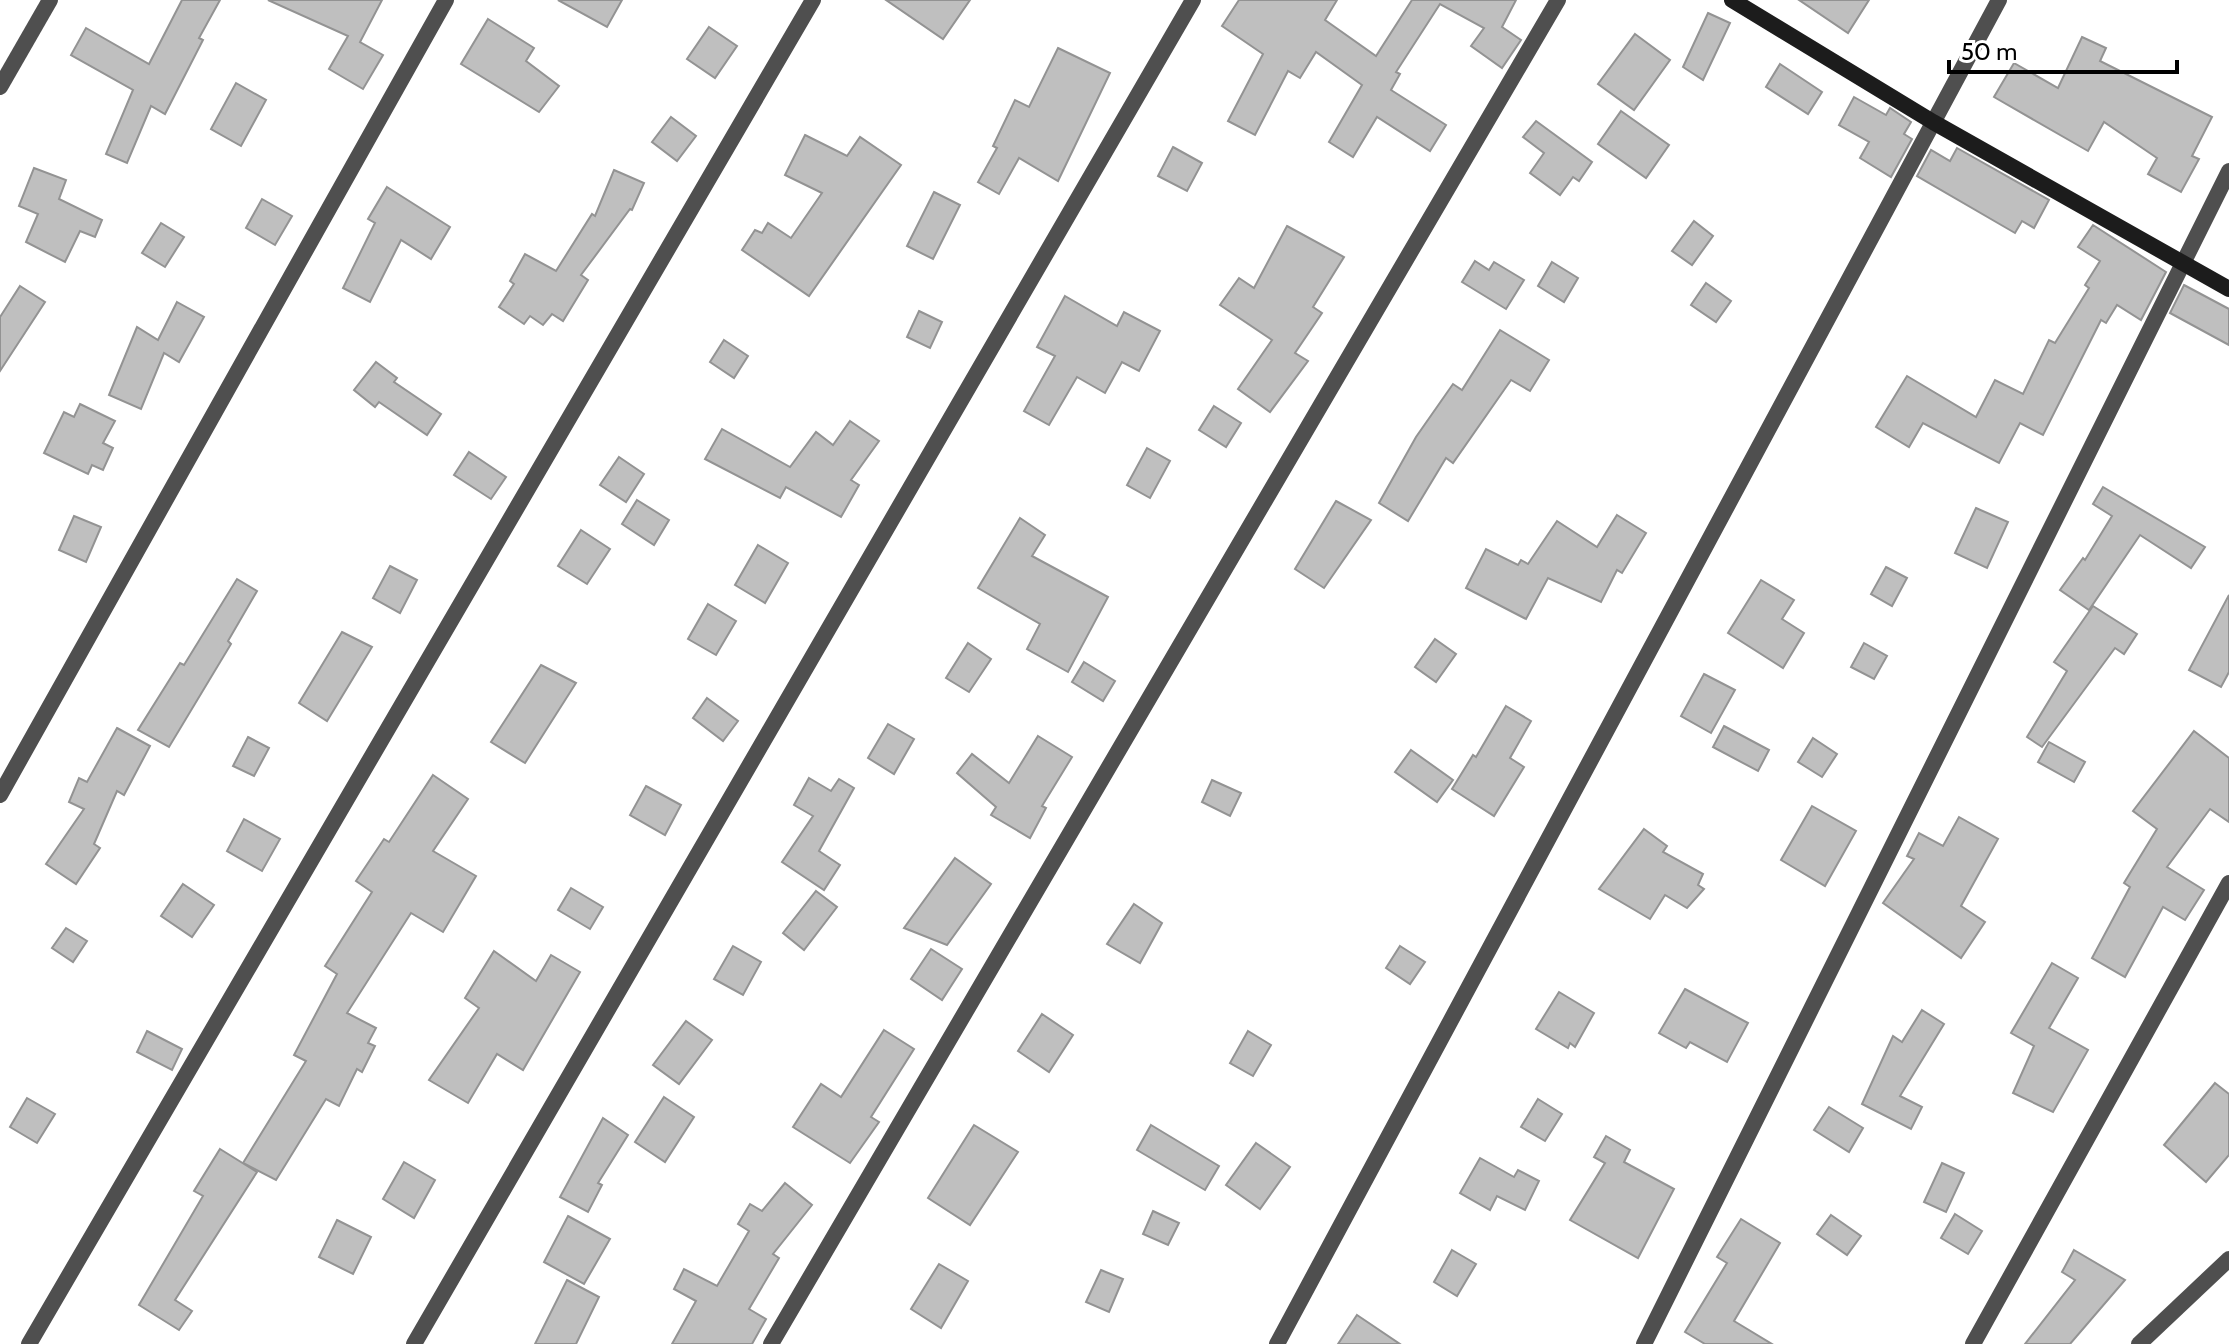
<svg xmlns="http://www.w3.org/2000/svg" width="2229" height="1344" font-family="Cabin,sans-serif">
<style>
.building{fill:#bfbfbf;stroke:#939393;stroke-width:2}
.lines{fill:none;stroke-linecap:round;stroke-linejoin:round}
.street{stroke:#4f4f4f;stroke-width:16}
.secondary{stroke:#1c1c1c;stroke-width:16}
</style>
<rect width="100%" height="100%" fill="#fff"/>
<g class="building">
<path d="M182,0h38l-21,38 4,2 -38,74 -14,-8 -24,57 -21,-9 27,-64 -62,-35 15,-27 63,36z"/>
<path d="M268,0h114l-22,42 23,13 -20,34 -34,-20 19,-33z"/>
<path d="M558,0h64l-15,27z"/>
<path d="M886,0h84l-27,39z"/>
<path d="M1239,0h98l-12,20 51,36 36,-56h104l-14,27 19,13 -19,28 -31,-22 13,-18 -44,-24 -44,68 4,2 -9,16 55,35 -16,26 -53,-34 -24,40 -24,-15 33,-57 -46,-33 -16,26 -12,-7 -33,64 -27,-14 35,-67 -41,-28z"/>
<path d="M1799,0h70l-21,33z"/>
<path d="M1708,13l22,10 -27,57 -20,-13z"/>
<path d="M488,19l46,29 -8,13 33,25 -20,26 -78,-48z"/>
<path d="M709,27l28,19 -22,32 -28,-19z"/>
<path d="M1635,34l35,26 -36,50 -36,-26z"/>
<path d="M2082,37l24,11 -6,13 112,56 -20,39 7,3 -18,33 -33,-18 9,-16 -53,-36 -16,29 -94,-54 20,-34 44,25z"/>
<path d="M1058,48l52,25 -52,108 -39,-23 -20,36 -21,-12 19,-34 -4,-2 22,-46 14,7z"/>
<path d="M1780,64l42,28 -14,22 -42,-27z"/>
<path d="M236,83l30,17 -25,46 -30,-17z"/>
<path d="M1854,97l32,18 4,-7 21,14 -7,12 8,5 -21,38 -31,-19 9,-16 -30,-17z"/>
<path d="M1621,111l48,34 -23,33 -48,-34z"/>
<path d="M671,117l25,19 -19,25 -25,-19z"/>
<path d="M1536,121l56,41 -13,19 -6,-4 -13,18 -30,-22 14,-20 -21,-16z"/>
<path d="M805,135l42,21 13,-19 41,28 -92,131 -67,-46 13,-20 7,3 6,-10 23,15 31,-45 -37,-18z"/>
<path d="M1173,147l29,16 -15,28 -29,-15z"/>
<path d="M1957,148l92,52 -15,28 -12,-7 -7,12 -98,-57 14,-26 19,11z"/>
<path d="M34,168l32,12 -7,19 43,21 -7,17 -15,-6 -15,31 -39,-20 12,-28 -19,-8z"/>
<path d="M614,170l30,13 -12,27 -2,-1 -49,66 7,5 -25,41 -11,-7 -9,11 -13,-9 -6,8 -25,-17 15,-23 -4,-3 15,-27 31,17 36,-57 3,2z"/>
<path d="M387,187l63,40 -19,32 -30,-19 -31,62 -27,-14 32,-65 -7,-4z"/>
<path d="M934,192l26,13 -27,54 -26,-13z"/>
<path d="M262,199l30,17 -17,29 -29,-17z"/>
<path d="M1694,221l19,15 -21,29 -20,-14z"/>
<path d="M161,223l23,14 -19,30 -23,-14z"/>
<path d="M2093,225l73,47 -25,48 -24,-15 -11,18 -5,-3 -58,115 -23,-12 -21,40 -76,-40 -14,24 -33,-20 31,-51 69,41 19,-37 28,14 26,-54 6,3 34,-55 -4,-3 15,-24 -22,-14z"/>
<path d="M1287,226l57,31 -31,50 9,6 -27,40 13,8 -38,51 -32,-23 34,-49 -52,-35 19,-27 15,10z"/>
<path d="M1475,261l14,9 5,-8 30,18 -18,29 -44,-27z"/>
<path d="M1552,262l26,16 -14,24 -26,-16z"/>
<path d="M1706,283l25,18 -15,21 -25,-17z"/>
<path d="M2184,285l45,24v36l-59,-32z"/>
<path d="M20,286l25,16 -45,69v-54z"/>
<path d="M1065,296l52,30 7,-14 36,19 -21,40 -17,-9 -17,31 -28,-16 -28,48 -25,-14 31,-55 -18,-9z"/>
<path d="M177,302l27,15 -25,45 -15,-9 -23,56 -32,-14 28,-68 21,13z"/>
<path d="M919,311l23,11 -12,26 -23,-11z"/>
<path d="M1500,330l49,30 -19,31 -19,-11 -58,83 -7,-5 -38,63 -29,-18 37,-66 37,-53 9,6z"/>
<path d="M724,340l24,16 -14,22 -24,-16z"/>
<path d="M376,362l21,16 -3,4 47,32 -14,21 -48,-33 -4,5 -21,-17z"/>
<path d="M80,404l35,17 -12,22 10,5 -10,22 -11,-5 -4,9 -44,-21 20,-41 10,5z"/>
<path d="M1214,406l27,17 -15,24 -27,-17z"/>
<path d="M850,421l29,20 -28,39 8,5 -18,32 -55,-30 -6,11 -75,-39 17,-30 68,38 26,-35 17,13z"/>
<path d="M1147,448l23,13 -20,37 -23,-13z"/>
<path d="M469,452l37,25 -15,22 -37,-24z"/>
<path d="M619,457l25,17 -18,28 -26,-17z"/>
<path d="M2103,487l102,60 -14,21 -51,-33 -51,75 -29,-20 23,-32 2,2 27,-44 -19,-12z"/>
<path d="M637,500l32,20 -15,25 -32,-21z"/>
<path d="M1336,501l35,19 -47,68 -29,-19z"/>
<path d="M1976,508l32,14 -21,46 -32,-15z"/>
<path d="M1617,515l29,18 -24,40 -5,-3 -16,32 -53,-24 -22,41 -60,-31 20,-39 32,16 3,-5 7,4 29,-43 40,26z"/>
<path d="M74,516l27,11 -15,35 -27,-12z"/>
<path d="M1020,518l25,17 -13,21 76,41 -40,75 -41,-23 13,-25 -62,-36z"/>
<path d="M581,530l29,19 -23,35 -29,-18z"/>
<path d="M758,545l30,18 -23,40 -30,-18z"/>
<path d="M390,566l27,14 -17,33 -27,-15z"/>
<path d="M1886,567l21,11 -15,28 -21,-12z"/>
<path d="M237,579l20,12 -29,50 3,3 -62,103 -31,-17 42,-67 4,2z"/>
<path d="M1761,580l33,20 -12,19 22,14 -21,35 -55,-35z"/>
<path d="M2229,595v77l-8,15 -32,-17z"/>
<path d="M708,604l28,17 -20,34 -28,-16z"/>
<path d="M2093,606l44,28 -13,20 -9,-6 -73,99 -15,-10 40,-66 -13,-9z"/>
<path d="M342,632l30,15 -45,74 -28,-18z"/>
<path d="M1435,639l21,15 -20,28 -21,-15z"/>
<path d="M968,643l23,16 -22,33 -23,-14z"/>
<path d="M1864,643l23,13 -13,23 -23,-12z"/>
<path d="M1084,662l31,19 -12,20 -31,-19z"/>
<path d="M541,665l35,18 -51,80 -34,-21z"/>
<path d="M1704,674l31,16 -24,43 -30,-17z"/>
<path d="M707,698l31,23 -15,20 -30,-23z"/>
<path d="M1506,706l25,15 -21,37 14,9 -30,49 -42,-27 21,-34 3,2z"/>
<path d="M888,724l26,15 -20,35 -26,-16z"/>
<path d="M1724,726l45,24 -11,21 -45,-24z"/>
<path d="M117,728l33,18 -26,49 -7,-4 -23,53 6,4 -24,36 -30,-20 38,-55 -15,-7 10,-24 8,4z"/>
<path d="M2194,731l35,27v64l-19,-13 -43,58 37,23 -19,30 -22,-13 -38,70 -33,-19 38,-71 -6,-4 33,-54 -24,-18z"/>
<path d="M1038,736l34,21 -30,49 4,2 -16,30 -39,-23 5,-8 -39,-34 15,-19 37,29z"/>
<path d="M248,737l21,11 -15,28 -21,-10z"/>
<path d="M1813,738l24,16 -15,23 -24,-15z"/>
<path d="M2049,742l36,20 -11,20 -36,-20z"/>
<path d="M1411,750l42,30 -16,22 -42,-30z"/>
<path d="M433,775l35,24 -35,52 43,25 -33,56 -32,-19 -64,100 29,15 -8,15 7,3 -13,26 -5,-3 -18,37 -13,-7 -50,81 -33,-17 63,-102 -12,-6 43,-81 -12,-8 47,-74 -16,-11 28,-42 5,3z"/>
<path d="M809,778l22,13 8,-12 15,9 -35,63 21,14 -16,25 -42,-28 31,-46 -19,-11z"/>
<path d="M1212,780l29,13 -11,23 -28,-14z"/>
<path d="M646,786l35,19 -16,30 -35,-20z"/>
<path d="M1812,806l44,25 -31,55 -44,-26z"/>
<path d="M1959,817l39,22 -37,67 24,16 -24,36 -78,-55 31,-44 -7,-3 12,-23 24,13z"/>
<path d="M244,819l36,20 -18,32 -35,-20z"/>
<path d="M1644,829l23,17 -4,6 40,22 -5,11 6,4 -17,19 -22,-13 -15,24 -51,-30z"/>
<path d="M955,858l36,26 -44,61 -43,-17z"/>
<path d="M183,884l31,21 -22,32 -31,-21z"/>
<path d="M571,888l32,19 -13,22 -32,-19z"/>
<path d="M816,891l21,16 -33,43 -21,-17z"/>
<path d="M1134,904l28,19 -22,40 -33,-19z"/>
<path d="M66,928l21,13 -14,21 -21,-14z"/>
<path d="M733,946l28,16 -18,33 -29,-16z"/>
<path d="M1400,946l25,16 -15,22 -24,-16z"/>
<path d="M931,949l31,20 -20,31 -31,-21z"/>
<path d="M494,951l42,30 15,-26 29,17 -57,98 -26,-16 -29,49 -39,-23 50,-72 -14,-10z"/>
<path d="M2052,963l26,15 -29,50 39,22 -35,62 -40,-19 21,-47 -23,-13z"/>
<path d="M1685,989l63,34 -21,39 -37,-20 -4,6 -27,-15z"/>
<path d="M1559,992l35,21 -19,34 -5,-4 -2,5 -32,-19z"/>
<path d="M1922,1010l22,14 -44,72 22,11 -11,22 -49,-25 31,-68 9,6z"/>
<path d="M1042,1014l31,21 -24,37 -31,-21z"/>
<path d="M686,1021l26,19 -33,44 -26,-19z"/>
<path d="M884,1030l30,19 -43,68 8,5 -29,41 -57,-36 28,-43 20,13z"/>
<path d="M147,1031l35,18 -10,21 -35,-18z"/>
<path d="M1248,1031l23,14 -18,31 -23,-13z"/>
<path d="M2215,1083l14,11v61l-23,27 -42,-37z"/>
<path d="M664,1097l30,20 -29,45 -30,-20z"/>
<path d="M27,1098l28,16 -18,29 -27,-16z"/>
<path d="M1538,1099l24,15 -17,27 -24,-14z"/>
<path d="M1829,1107l34,21 -14,24 -35,-22z"/>
<path d="M603,1118l25,17 -30,48 4,2 -14,27 -28,-15z"/>
<path d="M974,1125l44,27 -48,73 -42,-27z"/>
<path d="M1151,1125l68,41 -14,24 -68,-40z"/>
<path d="M1606,1136l24,14 -6,12 50,27 -36,69 -68,-38 35,-57 -11,-6z"/>
<path d="M1256,1143l34,24 -30,42 -34,-24z"/>
<path d="M220,1149l37,23 -82,128 17,11 -13,19 -40,-25 64,-109 -9,-5z"/>
<path d="M1480,1158l34,19 4,-7 21,11 -14,29 -28,-14 -7,14 -30,-17z"/>
<path d="M404,1162l31,18 -21,38 -31,-19z"/>
<path d="M1942,1163l22,10 -18,39 -22,-10z"/>
<path d="M785,1183l27,22 -39,49 6,4 -30,51 17,10 -14,25h-80l24,-43 -22,-12 10,-20 33,17 32,-55 -11,-7 12,-20 12,7z"/>
<path d="M1153,1211l26,12 -11,22 -25,-11z"/>
<path d="M1955,1214l27,17 -14,23 -27,-16z"/>
<path d="M1831,1215l30,21 -14,19 -30,-21z"/>
<path d="M568,1216l42,23 -26,45 -40,-22z"/>
<path d="M1741,1219l39,24 -46,78 38,23h-67l-20,-12 42,-69 -10,-6z"/>
<path d="M337,1220l34,17 -18,37 -34,-17z"/>
<path d="M1452,1250l24,14 -19,32 -23,-14z"/>
<path d="M2074,1250l51,30 -55,64h-45l50,-64 -13,-8z"/>
<path d="M939,1264l29,17 -27,47 -30,-19z"/>
<path d="M1101,1270l22,9 -14,33 -23,-10z"/>
<path d="M567,1280l32,17 -23,47h-41z"/>
<path d="M1357,1315l43,29h-62z"/>
</g>
<g class="lines">
<g class="street">
<path d="M0,87l50,-87"/>
<path d="M0,795l446,-795"/>
<path d="M29,1344l784,-1344"/>
<path d="M414,1344l779,-1344"/>
<path d="M771,1344l787,-1344"/>
<path d="M1277,1344l722,-1344"/>
<path d="M1644,1344l585,-1173"/>
<path d="M1973,1344l256,-461"/>
<path d="M2139,1344l90,-85"/>
</g>
<path class="secondary" d="M1732,0l201,122 296,167"/>
</g>
<path d="M1949 60v12h228v-12" fill="none" stroke="#000000" stroke-width="4"/>
<text x="1961" y="60" font-size="24" fill="#000000" stroke="#ffffff" stroke-width="6" paint-order="stroke">50 m</text>
</svg>
